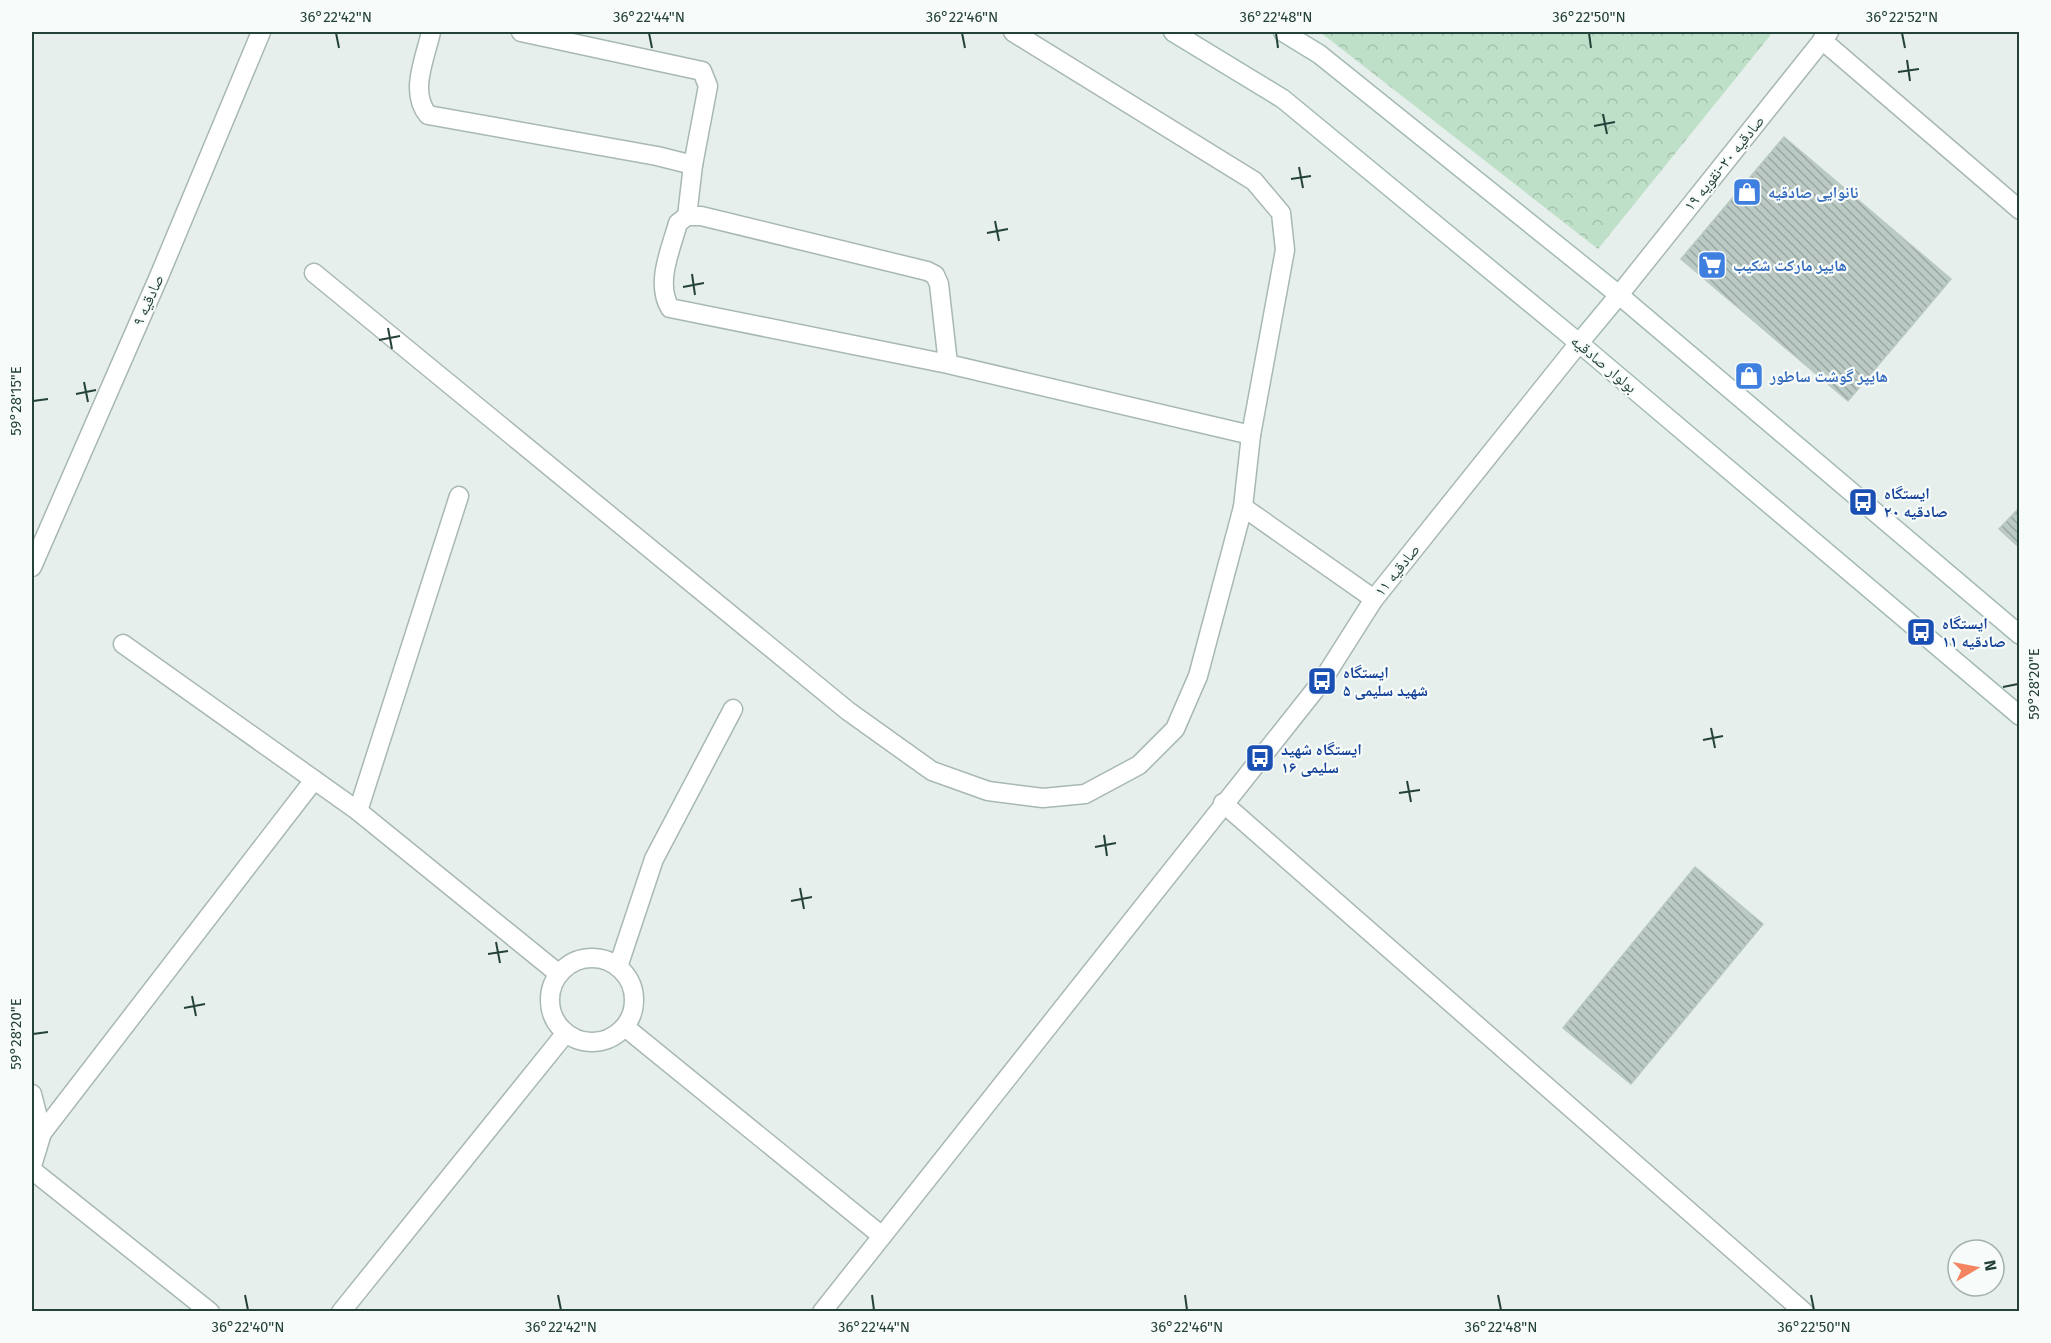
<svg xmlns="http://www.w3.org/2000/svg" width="2051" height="1343" font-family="'Fira Sans','Noto Naskh Arabic',sans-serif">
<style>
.forest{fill:url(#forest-crowns)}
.building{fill:url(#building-back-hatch);stroke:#b8c9c2;stroke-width:1.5}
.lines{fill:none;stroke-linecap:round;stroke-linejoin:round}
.street-casing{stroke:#a8b8b2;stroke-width:21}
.secondary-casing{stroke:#a4bbb3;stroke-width:21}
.street{stroke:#fff;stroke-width:18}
.secondary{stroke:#fff;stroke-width:18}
.ticks{fill:none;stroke:#24423a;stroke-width:2}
.labels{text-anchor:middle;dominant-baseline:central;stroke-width:4.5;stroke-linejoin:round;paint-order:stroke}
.street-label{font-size:16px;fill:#24423a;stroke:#f7fbf9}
.shop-label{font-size:16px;font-weight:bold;fill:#366cbe;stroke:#f7fbf9;text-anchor:start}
.transit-label{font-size:16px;font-weight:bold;fill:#164399;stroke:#f7fbf9;text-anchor:start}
.neatline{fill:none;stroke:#24423a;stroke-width:2}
.ticks-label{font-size:15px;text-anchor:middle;fill:#24423a}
</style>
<defs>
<pattern id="forest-crowns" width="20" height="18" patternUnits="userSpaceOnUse" patternTransform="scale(1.5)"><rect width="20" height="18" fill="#bfe0c8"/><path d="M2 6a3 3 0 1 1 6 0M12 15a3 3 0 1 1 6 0" fill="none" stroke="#a4c1ad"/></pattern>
<pattern id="building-back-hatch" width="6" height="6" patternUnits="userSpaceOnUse" patternTransform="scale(1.5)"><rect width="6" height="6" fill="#bbcac4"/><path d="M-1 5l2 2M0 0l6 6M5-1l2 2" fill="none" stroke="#98a6a0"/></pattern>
</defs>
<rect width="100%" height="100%" fill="#e6efeb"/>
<path class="forest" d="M1320,32h453l-175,217z"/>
<g class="building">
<path d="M1784,137l167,142 -103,122 -167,-142z"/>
<path d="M2020,507v41l-21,-19z"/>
<path d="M1695,867l68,57 -132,160 -68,-56z"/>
</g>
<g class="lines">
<g class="street-casing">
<g id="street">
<path d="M431,32c-6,27 -22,60 -3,83l229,41 36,9"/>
<path d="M521,32l181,39 6,15 -15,79 -6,51"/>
<path d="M1822,40l198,170"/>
<path d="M314,273l534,438 84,60 56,20 55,7 42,-4 54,-29 36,-36 23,-53 45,-169 8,-72 34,-185 -4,-37 -27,-32 -241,-149"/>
<path d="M1619,295l210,-263"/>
<path d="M948,364l-9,-80 -4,-9 -8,-4 -226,-55h-14l-9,7c-7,26 -23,60 -8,85l278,56 303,71"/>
<path d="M1243,507l131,92"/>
<path d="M32,567l128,-293 101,-242"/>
<path d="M123,644l235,167 201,163"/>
<path d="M1223,803l581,509"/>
<path d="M358,811l101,-315"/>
<circle cx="592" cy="1000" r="42"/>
<path d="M618,967l36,-108 79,-150"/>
<path d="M625,1027l257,209"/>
<path d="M32,1094l10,39 -10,33"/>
<path d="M42,1133l272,-353"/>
<path d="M32,1170l178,142"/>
<path d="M341,1312l224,-278"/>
<path d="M822,1312l500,-631 52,-82 205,-256"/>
</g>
</g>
<g class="secondary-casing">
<g id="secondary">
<path d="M1173,32l110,67 296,244 441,373"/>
<path d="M1283,32l36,22 300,241 401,340"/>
<path d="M1579,343l40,-48"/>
</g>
</g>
<use href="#street" class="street"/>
<use href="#secondary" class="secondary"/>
</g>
<path class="ticks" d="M336,33l3,15M649,33l3,15M962,33l3,15M1276,33l2,15M1589,33l2,15M1902,33l3,15M1907,60l3,21M1898,72l21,-3M1603,114l4,20M1594,126l21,-4M1299,167l4,21M1291,179l20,-3M995,221l4,20M987,233l21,-4M692,274l3,21M683,287l21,-4M388,328l4,21M379,340l21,-4M84,382l4,20M76,394l20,-4M33,401l15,-2M2003,687l15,-3M1711,728l4,20M1703,740l20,-4M1407,781l4,21M1399,793l21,-3M1104,835l3,21M1095,847l21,-4M800,888l4,21M791,901l21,-4M496,942l4,21M488,954l20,-3M192,996l4,20M184,1008l21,-4M33,1034l15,-2M245,1295l3,15M558,1295l3,15M872,1295l2,15M1185,1295l2,15M1498,1295l3,15M1811,1295l3,15"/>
<defs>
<g id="shop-square" transform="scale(1.5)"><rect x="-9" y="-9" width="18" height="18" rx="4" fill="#3f7fe0" stroke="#f7fbf9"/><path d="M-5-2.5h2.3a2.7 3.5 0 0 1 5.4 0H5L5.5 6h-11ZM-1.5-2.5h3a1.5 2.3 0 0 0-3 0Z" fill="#fff"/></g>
<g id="supermarket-square" transform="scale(1.5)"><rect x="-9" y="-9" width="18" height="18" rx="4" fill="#3f7fe0" stroke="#f7fbf9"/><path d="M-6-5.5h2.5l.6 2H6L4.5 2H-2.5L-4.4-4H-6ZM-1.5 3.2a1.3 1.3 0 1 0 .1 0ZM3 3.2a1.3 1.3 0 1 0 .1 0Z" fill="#fff"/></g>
<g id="bus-square" transform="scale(1.5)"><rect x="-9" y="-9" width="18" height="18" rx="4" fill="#1a4fb4" stroke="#f7fbf9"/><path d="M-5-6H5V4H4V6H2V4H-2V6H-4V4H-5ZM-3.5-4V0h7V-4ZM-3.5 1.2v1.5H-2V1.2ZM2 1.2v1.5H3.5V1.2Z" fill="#fff"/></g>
</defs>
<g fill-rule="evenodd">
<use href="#shop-square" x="1747" y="192"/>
<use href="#supermarket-square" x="1712" y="265"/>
<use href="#shop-square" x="1749" y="376"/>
<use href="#bus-square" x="1863" y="502"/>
<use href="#bus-square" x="1921" y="632"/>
<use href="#bus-square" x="1322" y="681"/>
<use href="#bus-square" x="1260" y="758"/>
</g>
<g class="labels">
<g class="street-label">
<text transform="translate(1724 163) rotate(-51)">صادقیه ۲۰-نقویه ۱۹</text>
<text transform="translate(148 300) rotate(-66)">صادقیه ۹</text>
<text transform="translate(1604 364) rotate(40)">بولوار صادقیه</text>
<text transform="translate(1397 570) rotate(-51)">صادقیه ۱۱</text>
</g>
<g class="shop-label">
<text x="1768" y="192">نانوایی صادقیه</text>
<text x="1733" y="265">هایپر مارکت شکیب</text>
<text x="1770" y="376">هایپر گوشت ساطور</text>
</g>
<g class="transit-label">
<text x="1884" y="493">ایستگاه<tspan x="1884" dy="18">صادقیه ۲۰</tspan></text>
<text x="1942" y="623">ایستگاه<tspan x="1942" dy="18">صادقیه ۱۱</tspan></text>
<text x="1343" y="672">ایستگاه<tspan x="1343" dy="18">شهید سلیمی ۵</tspan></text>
<text x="1281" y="749">ایستگاه شهید<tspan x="1281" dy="18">سلیمی ۱۶</tspan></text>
</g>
</g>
<rect width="2051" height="1343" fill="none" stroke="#f7fbf9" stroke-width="66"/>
<g transform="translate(1976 1268) rotate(80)"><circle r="28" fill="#f7fbf9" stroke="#a3b1ad" stroke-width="1.5"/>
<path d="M0-4.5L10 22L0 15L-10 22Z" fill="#f4845f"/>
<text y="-9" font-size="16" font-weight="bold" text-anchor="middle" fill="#24423a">N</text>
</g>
<rect x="33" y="33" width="1985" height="1277" class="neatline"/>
<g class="ticks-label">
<text x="336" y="22">36°22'42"N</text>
<text x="649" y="22">36°22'44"N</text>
<text x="962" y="22">36°22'46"N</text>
<text x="1276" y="22">36°22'48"N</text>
<text x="1589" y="22">36°22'50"N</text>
<text x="1902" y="22">36°22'52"N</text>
<text transform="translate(16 401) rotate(-90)" y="5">59°28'15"E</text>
<text transform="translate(2034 684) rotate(-90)" y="5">59°28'20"E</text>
<text transform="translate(16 1034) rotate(-90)" y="5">59°28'20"E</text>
<text x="248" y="1332">36°22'40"N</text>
<text x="561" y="1332">36°22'42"N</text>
<text x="874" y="1332">36°22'44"N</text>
<text x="1187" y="1332">36°22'46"N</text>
<text x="1501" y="1332">36°22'48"N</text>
<text x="1814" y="1332">36°22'50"N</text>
</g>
</svg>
